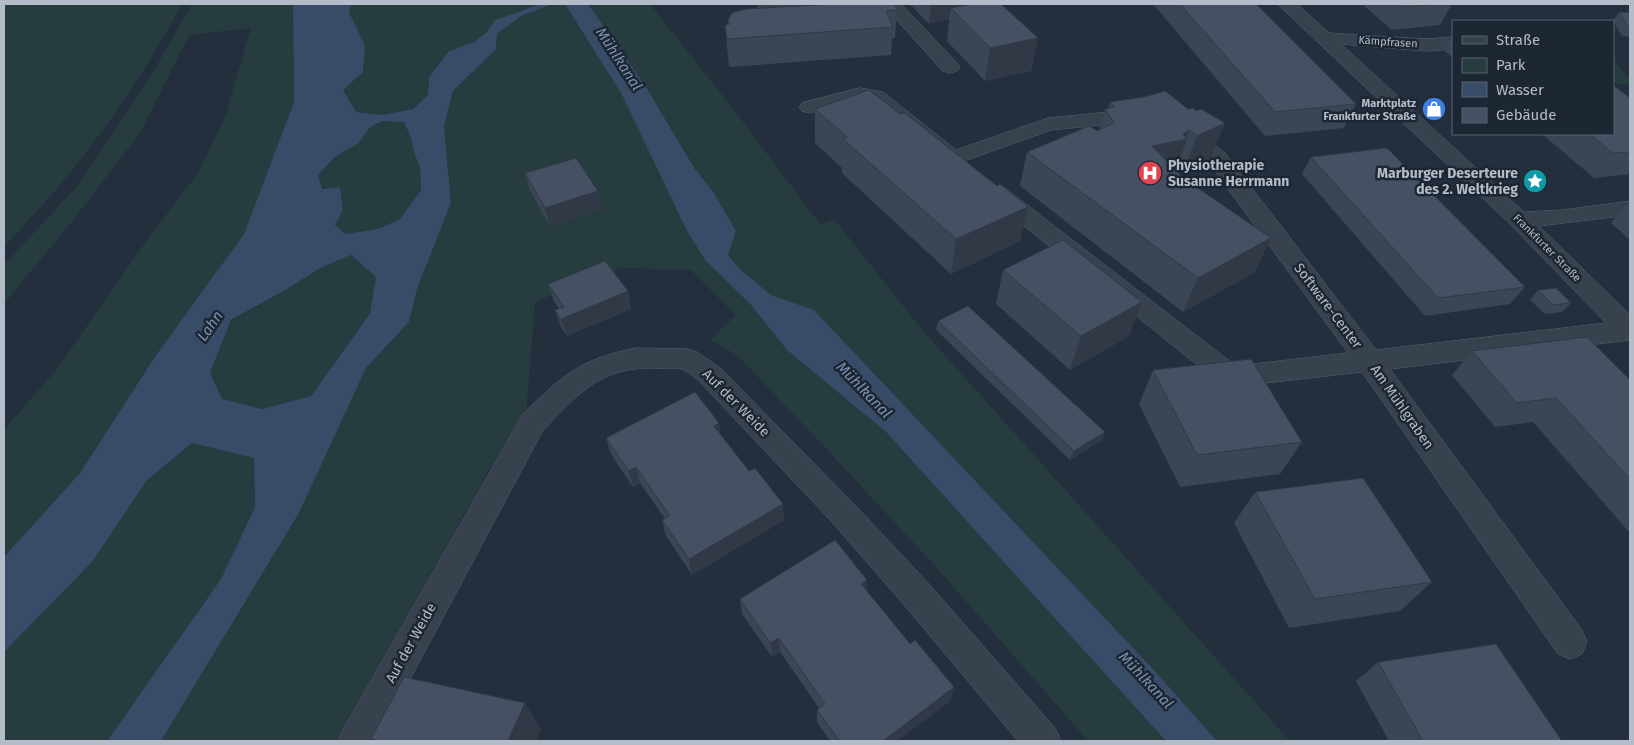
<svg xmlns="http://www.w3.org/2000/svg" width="1634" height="745" font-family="'Fira Sans',sans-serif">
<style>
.green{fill:#263c3f}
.water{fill:#394c67;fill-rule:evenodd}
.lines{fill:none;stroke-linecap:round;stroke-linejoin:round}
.minor-casing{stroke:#565f6c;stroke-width:1}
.minor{fill:#38414e;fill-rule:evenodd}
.wall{fill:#3b4654}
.shaded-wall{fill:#303945}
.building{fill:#455162;stroke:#303945}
.labels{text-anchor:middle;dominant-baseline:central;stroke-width:5;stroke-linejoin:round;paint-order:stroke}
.far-street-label{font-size:11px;fill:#b4bcc9;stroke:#1d2633}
.far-poi-label{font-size:11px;font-weight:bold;fill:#b4bcc9;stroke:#1d2633;text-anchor:end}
.poi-label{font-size:14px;font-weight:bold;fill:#b4bcc9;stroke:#1d2633;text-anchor:start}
.street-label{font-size:14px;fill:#b4bcc9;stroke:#1d2633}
.water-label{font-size:15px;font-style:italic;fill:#7c92b1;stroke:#1d2633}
</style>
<rect width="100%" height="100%" fill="#242f3e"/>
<g class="green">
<path d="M4,4h38l-2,3 4,-3h138c-35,64 -76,127 -124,183 -18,21 -36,40 -54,60z"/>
<path d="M192,4h101l1,98 -50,132 -88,121 -76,118 -76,84v-127l53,-61 92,-132 50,-65 26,-55 26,-89 -62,7 -49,98 -67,87 -69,84v-39l74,-80 75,-113z"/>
<path d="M351,4h189l-45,16 -8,12 -13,10 -25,9 -20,26 -1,18 -15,14 -31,6 -26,-3 -13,-22 20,-18c1,-22 -3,-41 -14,-60z"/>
<path d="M552,4h13l56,89 66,138 18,29 46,45 36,45 99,82 280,309h-78l-152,-174 -114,-123 -85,-89 -27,-15 26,-25 -45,-45 -70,-2 -86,34 -9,111 -37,57 -153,271h-175l138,-228 67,-145 43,-46 8,-33 34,-86 -7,-76 9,-36 43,-42 1,-15 24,-18z"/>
<path d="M588,4h62l84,106 86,114 14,-5 90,113 366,409h-73l-64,-72 -339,-359 -43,-15 -31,-26 -12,-14 8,-24 -22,-38 -19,-24 -49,-82z"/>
<path d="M1613,59l17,20v6l-17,-2z"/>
<path d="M382,121l22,1 7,16 3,14 6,16 1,22 -21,29 -22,10 -33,5 -10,-9 8,-15 -3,-23 -19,2 -3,-14 18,-19 23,-13 10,-15z"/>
<path d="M351,255l25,22 -6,35 -59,84 -49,13 -40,-10 -12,-26 21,-52 51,-29 40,-25z"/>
<path d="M192,443l62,15 1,49 -34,72 -114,162h-103v-89l88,-90 55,-82z"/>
</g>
<g class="water">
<path d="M293,4h58l-2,8 16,34 -2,26 -20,18 13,22 26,3 31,-6 15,-14 1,-18 20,-26 25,-9 13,-10 8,-12 45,-16h12l-31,12 -24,18 -1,15 -43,42 -9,36 7,76 -34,86 -8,33 -43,46 -67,145 -138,228h-54l114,-162 34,-72 -1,-49 -62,-15 -45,37 -55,82 -88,90v-95l76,-84 76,-118 88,-121 50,-132zM382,121l22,1 7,16 3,14 6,16 1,22 -21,29 -22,10 -33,5 -10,-9 8,-15 -3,-23 -18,2 -4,-14 18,-19 23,-13 10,-15zM351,255l25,22 -6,36 -59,83 -49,13 -40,-10 -12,-26 21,-53 51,-28 40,-25z"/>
<path d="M565,4h23l58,83 49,82 19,24 22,38 -8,24 12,14 31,26 43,15 339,359 64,72h-51l-280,-309 -99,-82 -36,-45 -46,-45 -18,-29 -66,-138z"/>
</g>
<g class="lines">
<g class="minor-casing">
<g id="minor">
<path d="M757,4h58l6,1 3,4 -3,4 -6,1 -49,-3 -6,-1z"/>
<path d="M883,4h18l56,59 3,4 -3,4 -7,2 -7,-2z"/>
<path d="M1278,4h19l32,29 97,6 27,-2v12l-27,2 -85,-7 183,168 39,-2 67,-9v14l-91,11 91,89v25l-240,29 192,261 5,12 -5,12 -12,5 -12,-5 -196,-282 -131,15 -10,-3 -232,-186 -3,-5 3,-5 8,-2 8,2 231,178 112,-13 -139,-190 -31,-28 -4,-4 4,-4 7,-2 7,2 33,26 151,197 230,-27 -95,-98z"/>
<path d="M860,88l23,4 73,58 92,-32 91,-9 7,2 3,4 -3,4 -7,2 -88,9 -98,35 -8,-2 -75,-62 -10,-1 -51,13 -7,-2 -3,-4 3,-4z"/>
<path d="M636,348l51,1 10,3 23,16 133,135 76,81 126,144 6,13h-43l-113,-135 -74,-85 -131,-139c-5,-4 -12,-11 -19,-13 -7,-2 -19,0 -27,-1 -54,-1 -76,26 -111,62l-166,311h-39l6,-13 179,-314c40,-39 57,-55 113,-66z"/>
</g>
</g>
<use href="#minor" class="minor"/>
</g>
<g class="wall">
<path d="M910,4h91l37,34 -7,33 -46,10 -38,-40 2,-22 -20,5z"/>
<path d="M1153,4h103l100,100 -12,24 -79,8z"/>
<path d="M1362,4h90l-12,21 -48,5z"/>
<path d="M897,10l-2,28h-3l-1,17 -162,12 -4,-42h3v-5z"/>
<path d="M1619,12l11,1v24l-8,-1 -9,-15z"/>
<path d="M1453,34v24l-10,-8z"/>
<path d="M1630,98v76l-36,4 -52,-44h71z"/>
<path d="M1110,102l78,7 9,2 28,12 -14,34 -27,13 -6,-5 -2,6 7,7 88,60 -17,35 -71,39 -163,-126 7,-34 72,-22 6,-21 3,-1z"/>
<path d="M815,109l85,5 97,72 31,21 -8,34 -69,33 -109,-101v-5l-27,-25z"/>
<path d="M1311,157l214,130 -15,17 -85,12 -123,-142z"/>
<path d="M525,173l73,18 4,18 -52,17 -20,-35z"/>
<path d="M1630,200v40l-19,-17z"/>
<path d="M1003,270l126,66 -59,34 -74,-66z"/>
<path d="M548,284l80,7 3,18 -64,27 -6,-9 -6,-17 4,-1 -5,-8z"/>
<path d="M1538,290l33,13 -9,9 -17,2 -15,-14z"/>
<path d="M938,321l167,111 -3,8 -32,20 -134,-130z"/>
<path d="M1472,351l158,29v153l-97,-111 -38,5 -43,-52z"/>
<path d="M1153,370l149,72 -22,32 -100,13 -41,-83z"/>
<path d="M719,423l1,11 64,86 -92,55 -26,-39 -4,-16 3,-1 -25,-36 -7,4 -22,-33 -5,-16z"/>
<path d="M1255,492l177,90 -32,29 -111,17 -55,-105z"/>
<path d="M867,580v11l43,53 44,43 -4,14 -53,40h-67l-13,-19v-12l2,-2 -39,-56 -8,5 -30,-43 -2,-15z"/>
<path d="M1378,662l184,79h-173l-33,-60z"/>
</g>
<g class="shaded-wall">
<path d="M931,4h48l-28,4 -2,11 -20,5z"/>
<path d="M1038,38l-7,33 -46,10 5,-33z"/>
<path d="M1225,123l-14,34 -27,13 13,-34z"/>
<path d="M1189,130l-3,9h1l-12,34 -23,-27 31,-12z"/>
<path d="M598,191l4,18 -52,17 -5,-18z"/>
<path d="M1028,207l-8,34 -69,33 5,-35z"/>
<path d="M1271,238l-17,35 -71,39 15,-34z"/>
<path d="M628,291l3,18 -64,27 -6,-17z"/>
<path d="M1142,302l-13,34 -59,34 11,-34z"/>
<path d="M719,423l2,17 -7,-14z"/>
<path d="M1105,432l-3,8 -32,20 4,-9z"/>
<path d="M636,467l4,16 -7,4 -4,-16z"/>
<path d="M783,504l1,16 -92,55 -3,-16z"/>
<path d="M867,580l-1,15 -5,-11z"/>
<path d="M779,638l1,14 -8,5 -2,-14z"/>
<path d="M954,687l-4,14 -53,40h-14z"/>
<path d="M525,703l16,26 -5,12h-28z"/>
</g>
<g class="building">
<path d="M835,4h60l2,6 -11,1 7,16 -166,12 -2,-14 5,-1 -2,-4 4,-7 14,-4z"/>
<path d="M973,4h28l37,34 -48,10 -39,-40z"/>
<path d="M1180,4h76l100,100 -81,8z"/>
<path d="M1399,4h43l-39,3z"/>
<path d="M1619,12l11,1v14h-2z"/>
<path d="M1613,85l17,13v54l-17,1 -24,-19h24z"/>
<path d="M869,90l31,24 5,-1 92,73 3,-2 28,23 -72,32 -113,-100 4,-2 -32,-28z"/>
<path d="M1165,91l23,18 5,-1 4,3 4,-2 24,14 -28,13 -8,-6 -6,4 4,5 -35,7 31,32 88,60 -73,40 -171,-126 62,-26 8,5 17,-8 -9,-14 9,-2 -4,-5 34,-5z"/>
<path d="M1387,148l138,139 -87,11 -127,-141z"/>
<path d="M576,158l22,33 -53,17 -20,-35z"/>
<path d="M1063,240l79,62 -61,34 -78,-66z"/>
<path d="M605,261l23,30 -67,28 -6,-9 9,-3 -16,-23z"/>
<path d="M1556,288l15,15 -18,2 -15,-15z"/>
<path d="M968,306l137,126 -31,19 -136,-130z"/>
<path d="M1587,337l43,43v99l-74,-81 -39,5 -45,-52z"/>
<path d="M1251,359l51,83 -105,13 -44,-85z"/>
<path d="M695,392l24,31 -5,3 35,45 6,-3 28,36 -94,55 -27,-39 8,-4 -34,-49 -7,4 -23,-33z"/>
<path d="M1363,478l69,104 -117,17 -60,-107z"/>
<path d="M835,540l32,40 -6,4 24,29 25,31 5,-4 39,47 -71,54h-43l-23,-31 8,-6 -46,-66 -9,5 -30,-44z"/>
<path d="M1496,644l66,97h-139l-45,-79z"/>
<path d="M404,677l121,26 -17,38h-128l-9,-2z"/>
</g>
<defs>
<g id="shop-disc" transform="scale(1.25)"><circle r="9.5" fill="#3f7fe0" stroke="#1d2633"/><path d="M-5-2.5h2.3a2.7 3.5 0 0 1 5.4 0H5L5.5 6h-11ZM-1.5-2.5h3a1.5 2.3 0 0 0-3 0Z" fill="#fff"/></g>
<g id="hospital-disc" transform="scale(1.25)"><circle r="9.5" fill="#e0444e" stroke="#1d2633"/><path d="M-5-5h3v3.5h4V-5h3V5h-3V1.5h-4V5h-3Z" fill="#fff"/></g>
<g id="sight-disc" transform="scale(1.25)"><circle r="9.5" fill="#0f9aa8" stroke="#1d2633"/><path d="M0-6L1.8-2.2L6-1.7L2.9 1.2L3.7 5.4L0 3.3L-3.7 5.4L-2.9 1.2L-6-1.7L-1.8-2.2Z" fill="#fff"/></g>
</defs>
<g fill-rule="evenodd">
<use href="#shop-disc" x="1434" y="109"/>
<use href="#hospital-disc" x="1150" y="173"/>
<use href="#sight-disc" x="1535" y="181"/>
</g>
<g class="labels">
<g class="far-street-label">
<text transform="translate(1388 42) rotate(4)">Kämpfrasen</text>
<text transform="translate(1547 248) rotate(45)">Frankfurter Straße</text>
</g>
<g class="far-poi-label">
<text x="1416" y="103">Marktplatz<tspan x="1416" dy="13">Frankfurter Straße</tspan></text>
</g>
<g class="poi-label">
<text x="1168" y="165">Physiotherapie<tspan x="1168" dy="16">Susanne Herrmann</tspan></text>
<text x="1518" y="173" text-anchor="end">Marburger Deserteure<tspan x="1518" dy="16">des 2. Weltkrieg</tspan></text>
</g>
<g class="street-label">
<text transform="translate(1328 306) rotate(53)">Software-Center</text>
<text transform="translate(736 403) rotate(45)">Auf der Weide</text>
<text transform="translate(1402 407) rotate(55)">Am Mühlgraben</text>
<text transform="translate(411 643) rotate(-61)">Auf der Weide</text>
</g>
<g class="water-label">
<text transform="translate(619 59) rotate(57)">Mühlkanal</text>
<text transform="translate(210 326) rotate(-55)">Lahn</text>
<text transform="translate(864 390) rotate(46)">Mühlkanal</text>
<text transform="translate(1146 680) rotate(47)">Mühlkanal</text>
</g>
</g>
<rect width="1634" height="745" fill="none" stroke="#b4bcc9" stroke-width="10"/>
<rect x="1452" y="20" width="162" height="115" fill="#1d2633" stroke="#59626f"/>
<rect x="1462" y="36" width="25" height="8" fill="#38414e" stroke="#59626f"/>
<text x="1496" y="45" font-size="15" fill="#b4bcc9">Straße</text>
<rect x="1462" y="58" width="25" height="15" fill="#263c3f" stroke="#59626f"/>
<text x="1496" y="70" font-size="15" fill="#b4bcc9">Park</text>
<rect x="1462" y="82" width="25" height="15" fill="#394c67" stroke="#59626f"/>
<text x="1496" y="95" font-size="15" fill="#b4bcc9">Wasser</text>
<rect x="1462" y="108" width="25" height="15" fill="#455162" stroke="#59626f"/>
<text x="1496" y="120" font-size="15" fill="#b4bcc9">Gebäude</text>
</svg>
